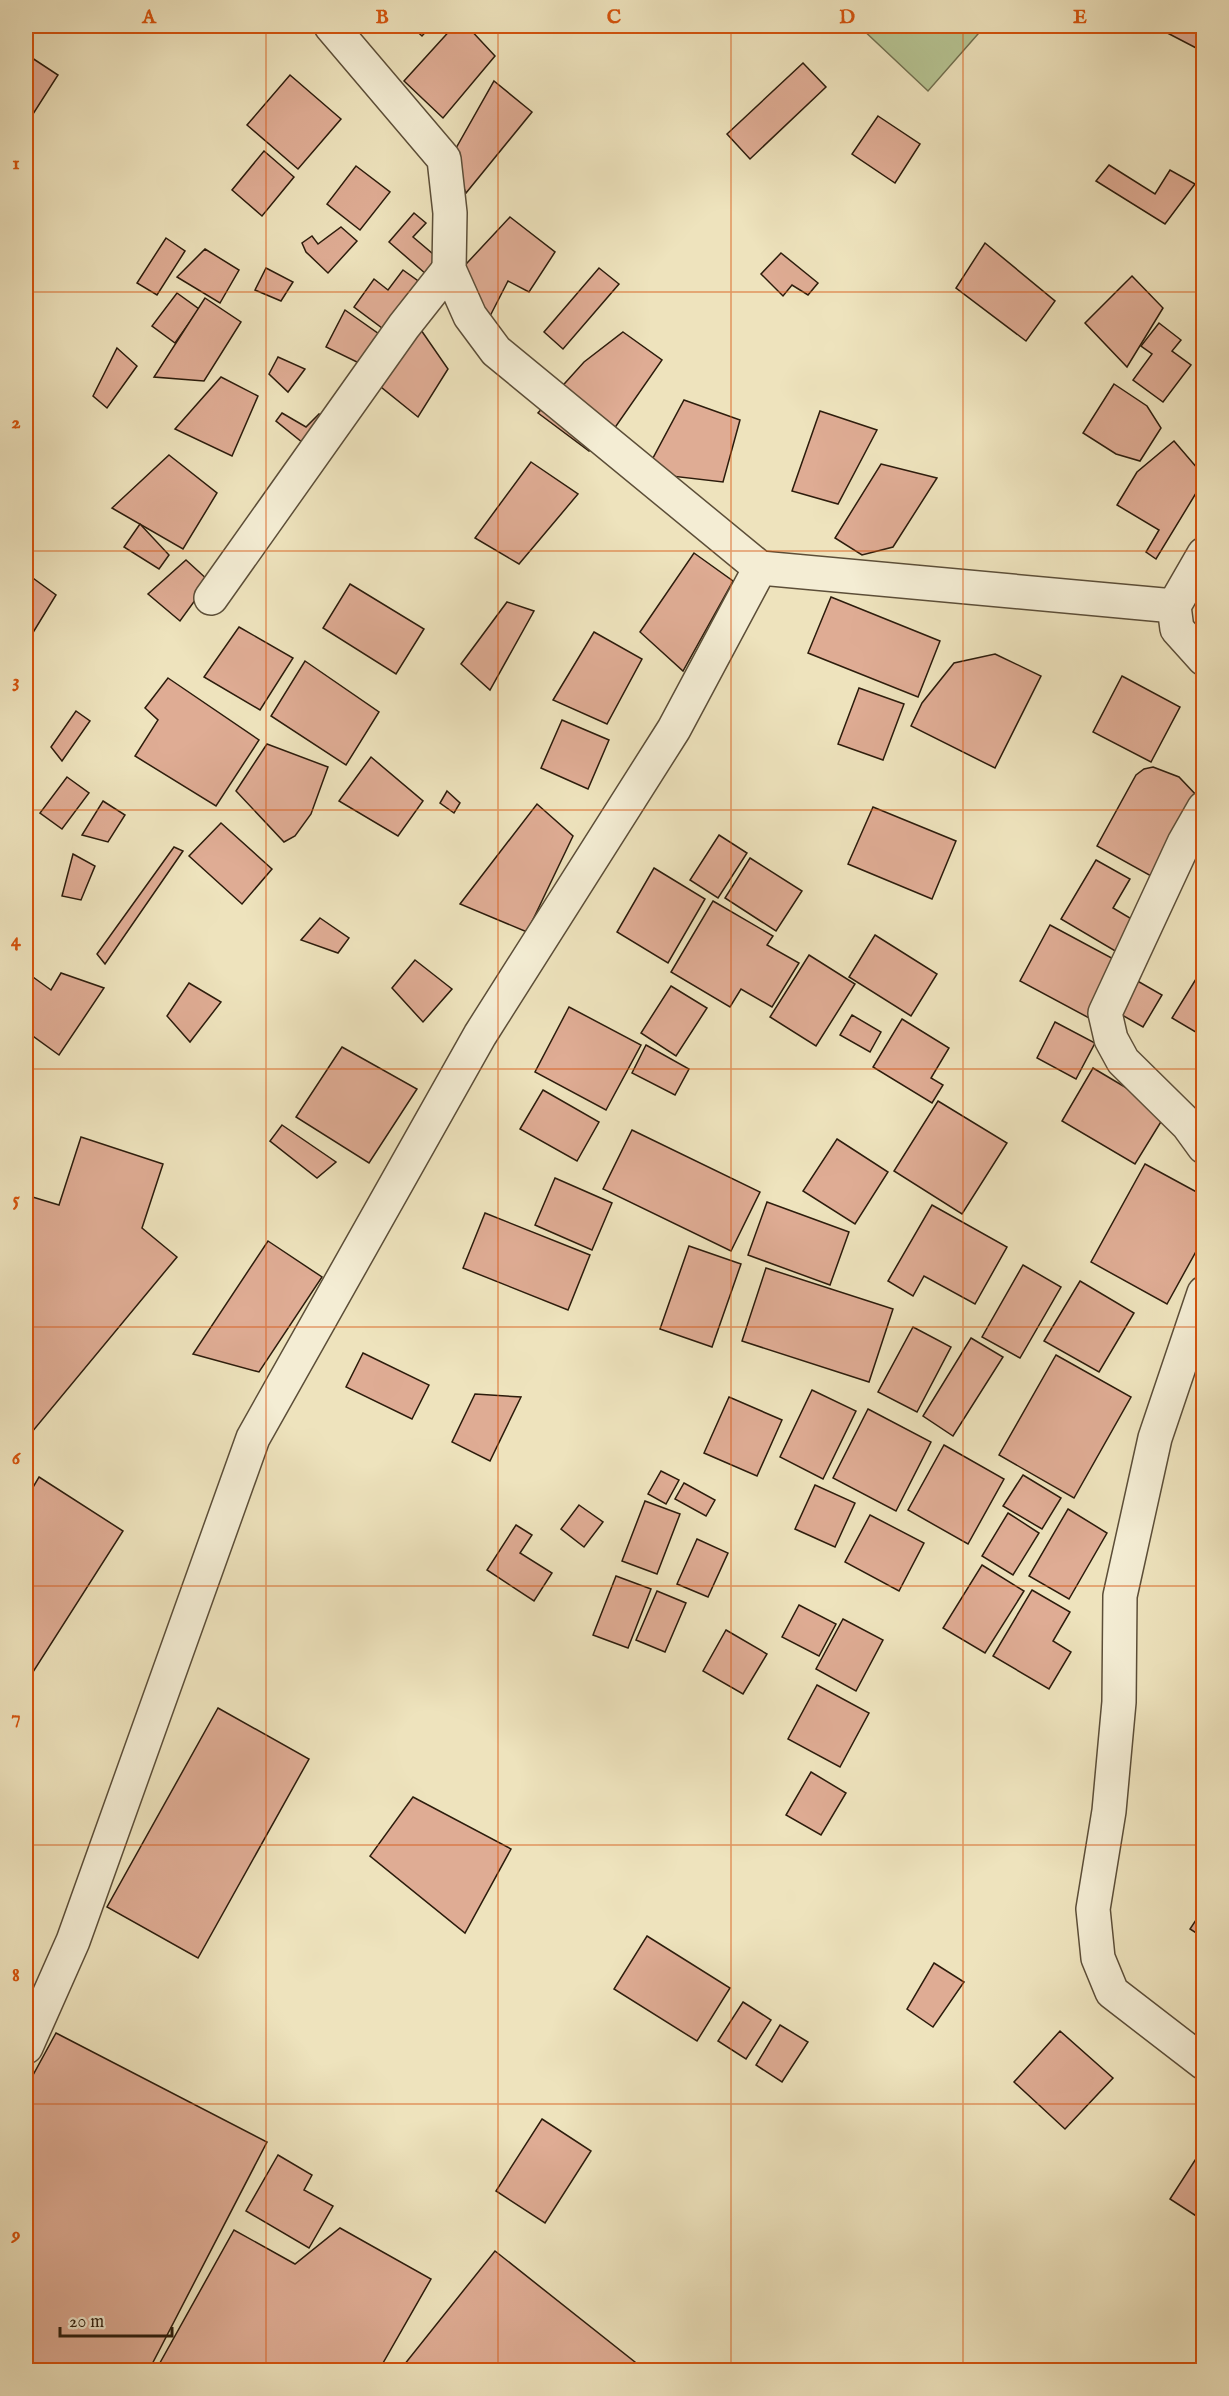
<svg xmlns="http://www.w3.org/2000/svg" width="1229" height="2396" font-family="'IM FELL English',serif">
<style>
.green{fill:#b6c493;stroke:#717050;stroke-width:1.5}
.building{fill:#dfac94;stroke:#2c1c0c;stroke-width:1.5}
.lines{fill:none;stroke-linecap:round;stroke-linejoin:round}
.street-casing{stroke:#5c4e38;stroke-width:36}
.street{stroke:#f4edd4;stroke-width:33}
.grid{fill:none;stroke:#d5530c;stroke-width:1.5;stroke-opacity:0.55}
.neatline{fill:none;stroke:#d5530c;stroke-width:2}
.grid-label{font-size:20px;text-anchor:middle;font-weight:bold;fill:#d5530c}
</style>
<rect width="100%" height="100%" fill="#eee3bd"/>
<filter id="stains"><feTurbulence type="fractalNoise" baseFrequency=".00333" numOctaves="4"/><feColorMatrix values="0 0 0 0 .2 0 0 0 0 .09 0 0 0 0 .02 0 0 0 .5 -.17"/></filter>
<radialGradient id="worn" r=".72"><stop offset=".6" stop-color="#630" stop-opacity="0"/><stop offset="1" stop-color="#630" stop-opacity=".3"/></radialGradient>
<path class="green" d="M859,26h126l-57,65z"/>
<g class="building">
<path d="M411,26h20l-9,10z"/>
<path d="M454,26h13l28,30 -52,62 -39,-37z"/>
<path d="M1154,26h50v19l-4,5z"/>
<path d="M26,54l32,21 -32,50z"/>
<path d="M803,63l23,24 -76,72 -23,-25z"/>
<path d="M290,75l51,44 -43,50 -51,-44z"/>
<path d="M494,81l38,31 -66,81 -15,-36z"/>
<path d="M878,116l42,28 -25,39 -43,-29z"/>
<path d="M264,151l30,26 -32,39 -30,-26z"/>
<path d="M1109,165l46,29 15,-24 25,14 -30,40 -69,-43z"/>
<path d="M356,166l34,26 -30,38 -33,-26z"/>
<path d="M414,213l12,10 -13,14 26,22 -13,15 -37,-32z"/>
<path d="M510,217l45,35 -26,40 -21,-11 -20,39 -35,-42z"/>
<path d="M341,227l16,14 -29,32 -22,-21 -4,-9 10,-7 6,8z"/>
<path d="M166,238l19,13 -28,44 -20,-12z"/>
<path d="M985,243l70,58 -29,40 -70,-53z"/>
<path d="M205,249l34,21 -19,33 -43,-26z"/>
<path d="M781,253l37,30 -10,12 -16,-10 -9,11 -22,-22z"/>
<path d="M266,268l27,14 -12,19 -26,-11z"/>
<path d="M599,268l20,16 -56,65 -19,-17z"/>
<path d="M403,270l18,13 -35,48 -32,-24 20,-28 14,11z"/>
<path d="M1132,276l31,32 -36,59 -42,-44z"/>
<path d="M177,293l22,16 -24,34 -23,-17z"/>
<path d="M205,298l36,24 -37,59 -50,-4z"/>
<path d="M345,310l34,24 -18,30 -35,-17z"/>
<path d="M1159,323l22,17 -9,11 19,14 -28,37 -30,-22 19,-26 -11,-8z"/>
<path d="M421,330l27,39 -30,48 -37,-30z"/>
<path d="M623,332l39,28 -48,69 -25,22 -51,-38 46,-51z"/>
<path d="M117,348l20,18 -30,42 -14,-12z"/>
<path d="M278,357l27,12 -17,23 -19,-18z"/>
<path d="M221,377l37,19 -26,60 -57,-27z"/>
<path d="M1114,384l33,22 14,22 -21,33 -24,-7 -33,-21z"/>
<path d="M684,400l56,20 -17,62 -78,-9z"/>
<path d="M820,411l57,19 -39,74 -46,-13z"/>
<path d="M282,413l24,14 13,-13 9,6 -20,27 -32,-26z"/>
<path d="M1174,441l30,35v4l-48,79 -10,-7 13,-22 -42,-25 20,-33z"/>
<path d="M169,455l48,38 -34,56 -71,-41z"/>
<path d="M531,462l47,32 -59,70 -44,-26z"/>
<path d="M881,464l56,14 -44,69 -31,8 -27,-17z"/>
<path d="M140,524l29,31 -10,14 -35,-22z"/>
<path d="M694,553l39,28 -50,90 -43,-39z"/>
<path d="M186,560l23,21 -29,40 -32,-27z"/>
<path d="M26,573l30,22 -30,49z"/>
<path d="M350,584l74,45 -28,45 -73,-46z"/>
<path d="M831,597l109,44 -22,56 -110,-44z"/>
<path d="M507,602l27,9 -44,79 -29,-26z"/>
<path d="M239,627l54,31 -33,52 -56,-33z"/>
<path d="M594,632l48,27 -35,65 -54,-24z"/>
<path d="M995,654l46,22 -46,92 -84,-42 11,-23 32,-40z"/>
<path d="M305,661l74,51 -33,53 -75,-49z"/>
<path d="M1122,676l58,31 -29,55 -58,-30z"/>
<path d="M168,678l91,62 -43,66 -81,-50 23,-36 -13,-12z"/>
<path d="M859,688l45,16 -21,56 -45,-16z"/>
<path d="M76,711l14,10 -28,40 -11,-14z"/>
<path d="M562,720l47,20 -21,49 -47,-21z"/>
<path d="M267,744l61,23 -17,47 -16,22 -11,6 -48,-51z"/>
<path d="M371,757l52,44 -25,35 -59,-35z"/>
<path d="M1153,767l26,10 19,20 -38,84 -63,-35 39,-71 8,-6z"/>
<path d="M67,777l22,16 -27,36 -22,-16z"/>
<path d="M447,791l13,12 -6,10 -14,-10z"/>
<path d="M103,801l22,14 -17,27 -26,-7z"/>
<path d="M537,804l36,32 -46,96 -67,-28z"/>
<path d="M873,807l83,34 -24,58 -84,-35z"/>
<path d="M221,823l51,46 -30,35 -53,-48z"/>
<path d="M719,835l28,18 -29,45 -28,-18z"/>
<path d="M174,847l9,4 -78,113 -8,-10z"/>
<path d="M73,854l22,12 -14,34 -19,-4z"/>
<path d="M750,858l52,33 -26,40 -51,-33z"/>
<path d="M1096,860l34,19 -17,29 27,16 -18,31 -61,-36z"/>
<path d="M654,868l51,31 -37,64 -51,-31z"/>
<path d="M713,901l60,35 -6,9 32,18 -27,44 -31,-18 -11,18 -59,-35z"/>
<path d="M320,918l29,20 -11,15 -37,-13z"/>
<path d="M1050,925l71,38 -30,56 -71,-38z"/>
<path d="M875,935l62,39 -26,42 -62,-39z"/>
<path d="M809,955l46,29 -39,62 -46,-29z"/>
<path d="M415,960l37,29 -29,33 -31,-34z"/>
<path d="M1204,966v71l-32,-19z"/>
<path d="M26,972l25,18 10,-17 43,15 -45,67 -33,-24z"/>
<path d="M1134,979l28,16 -19,32 -28,-16z"/>
<path d="M189,983l32,19 -31,40 -23,-26z"/>
<path d="M671,986l36,22 -31,48 -35,-23z"/>
<path d="M569,1007l72,38 -35,65 -71,-38z"/>
<path d="M852,1015l29,17 -11,20 -30,-17z"/>
<path d="M902,1019l47,29 -18,30 12,7 -11,18 -59,-36z"/>
<path d="M1055,1022l40,21 -19,36 -39,-21z"/>
<path d="M646,1045l43,24 -14,26 -43,-22z"/>
<path d="M342,1047l75,42 -48,74 -73,-46z"/>
<path d="M1093,1068l74,44 -32,52 -73,-43z"/>
<path d="M543,1090l56,32 -22,39 -57,-32z"/>
<path d="M938,1101l69,42 -45,71 -68,-43z"/>
<path d="M282,1125l54,37 -19,16 -47,-37z"/>
<path d="M632,1130l128,62 -29,59 -128,-62z"/>
<path d="M81,1137l82,27 -21,64 35,29 -150,181 -1,-243 33,10z"/>
<path d="M837,1139l51,33 -33,52 -52,-33z"/>
<path d="M1145,1164l59,32v41l-37,67 -76,-42z"/>
<path d="M555,1178l57,25 -20,47 -57,-25z"/>
<path d="M767,1202l82,30 -19,53 -82,-30z"/>
<path d="M932,1205l75,42 -32,57 -51,-28 -11,20 -25,-15z"/>
<path d="M485,1213l105,42 -22,55 -105,-42z"/>
<path d="M268,1241l54,36 -63,95 -66,-18z"/>
<path d="M689,1246l52,18 -29,83 -52,-18z"/>
<path d="M1023,1265l38,22 -41,71 -38,-21z"/>
<path d="M766,1268l127,41 -24,73 -127,-41z"/>
<path d="M1080,1281l54,32 -35,59 -55,-31z"/>
<path d="M913,1327l38,20 -34,65 -39,-20z"/>
<path d="M971,1338l32,19 -50,79 -30,-20z"/>
<path d="M363,1353l66,32 -17,34 -66,-32z"/>
<path d="M1056,1355l75,42 -57,101 -75,-43z"/>
<path d="M812,1390l44,21 -33,68 -43,-22z"/>
<path d="M475,1394l46,3 -31,64 -38,-19z"/>
<path d="M729,1397l53,23 -25,56 -53,-23z"/>
<path d="M868,1409l63,33 -35,69 -63,-33z"/>
<path d="M944,1445l60,34 -36,65 -60,-34z"/>
<path d="M661,1471l18,9 -13,24 -18,-10z"/>
<path d="M1023,1475l38,23 -19,31 -39,-23z"/>
<path d="M39,1477l84,54 -97,152v-184z"/>
<path d="M684,1483l31,17 -9,16 -31,-17z"/>
<path d="M815,1485l40,18 -20,44 -40,-18z"/>
<path d="M645,1501l35,13 -23,60 -35,-13z"/>
<path d="M579,1505l24,17 -19,25 -23,-18z"/>
<path d="M1068,1509l39,24 -38,66 -40,-23z"/>
<path d="M1008,1513l31,20 -26,42 -31,-19z"/>
<path d="M870,1515l54,28 -25,48 -54,-29z"/>
<path d="M516,1525l16,10 -12,18 32,20 -18,28 -47,-31z"/>
<path d="M697,1539l31,14 -20,44 -31,-13z"/>
<path d="M982,1565l42,26 -39,62 -42,-25z"/>
<path d="M616,1576l35,13 -23,59 -35,-13z"/>
<path d="M1032,1590l38,22 -17,29 18,11 -22,37 -56,-33z"/>
<path d="M657,1591l29,12 -21,49 -29,-12z"/>
<path d="M799,1605l37,19 -17,32 -37,-19z"/>
<path d="M843,1619l40,21 -27,51 -40,-22z"/>
<path d="M726,1630l41,24 -24,40 -40,-23z"/>
<path d="M817,1685l52,28 -29,54 -52,-28z"/>
<path d="M218,1708l91,51 -111,199 -91,-51z"/>
<path d="M811,1772l35,21 -25,42 -35,-20z"/>
<path d="M413,1797l98,52 -46,84 -95,-77z"/>
<path d="M1204,1908v30l-14,-9z"/>
<path d="M647,1936l83,52 -33,53 -83,-52z"/>
<path d="M934,1963l30,19 -31,45 -26,-18z"/>
<path d="M743,2002l28,18 -25,39 -28,-18z"/>
<path d="M780,2025l28,17 -26,40 -26,-17z"/>
<path d="M1060,2031l53,47 -48,51 -51,-47z"/>
<path d="M56,2033l211,109 -118,228h-123v-282z"/>
<path d="M542,2119l49,32 -46,72 -49,-32z"/>
<path d="M1199,2154l5,3v64l-34,-22z"/>
<path d="M278,2155l34,20 -8,15 29,16 -24,42 -63,-37z"/>
<path d="M340,2228l91,51 -52,91h-223l78,-140 61,34z"/>
<path d="M495,2251l150,119h-245z"/>
</g>
<g class="lines">
<g class="street-casing">
<g id="street">
<path d="M331,26l113,133 6,54 -1,56 21,47 26,35 264,217 414,38"/>
<path d="M1204,554l-30,52 3,23 27,30"/>
<path d="M211,598l193,-272 45,-57"/>
<path d="M1204,808l-20,35 -79,170 6,26 12,22 65,64 16,22"/>
<path d="M1204,1293l-49,145 -35,158 -1,106 -10,109 -16,98 5,49 14,34 92,71"/>
<path d="M26,2047l47,-106 180,-503 227,-403 194,-306 86,-161"/>
</g>
</g>
<use href="#street" class="street"/>
</g>
<path class="grid" d="M266,26v2344M498,26v2344M731,26v2344M963,26v2344M26,292h1178M26,551h1178M26,810h1178M26,1069h1178M26,1327h1178M26,1586h1178M26,1845h1178M26,2104h1178"/>
<rect width="1229" height="2396" fill="none" stroke="#eee3bd" stroke-width="66"/>
<path d="M60 2327v9h112v-9" fill="none" stroke="#2c1c0c" stroke-width="3"/>
<text x="69" y="2327" font-size="18" fill="#2c1c0c" stroke="#f4edd4" stroke-width="4.5" paint-order="stroke">20 m</text>
<rect x="33" y="33" width="1163" height="2330" class="neatline"/>
<g class="grid-label">
<text x="149" y="23">A</text>
<text x="382" y="23">B</text>
<text x="614" y="23">C</text>
<text x="847" y="23">D</text>
<text x="1080" y="23">E</text>
<text x="16" y="169">1</text>
<text x="16" y="428">2</text>
<text x="16" y="687">3</text>
<text x="16" y="946">4</text>
<text x="16" y="1205">5</text>
<text x="16" y="1464">6</text>
<text x="16" y="1723">7</text>
<text x="16" y="1981">8</text>
<text x="16" y="2240">9</text>
</g>
<rect width="100%" height="100%" filter="url(#stains)"/>
<rect width="100%" height="100%" fill="url(#worn)"/>
</svg>
